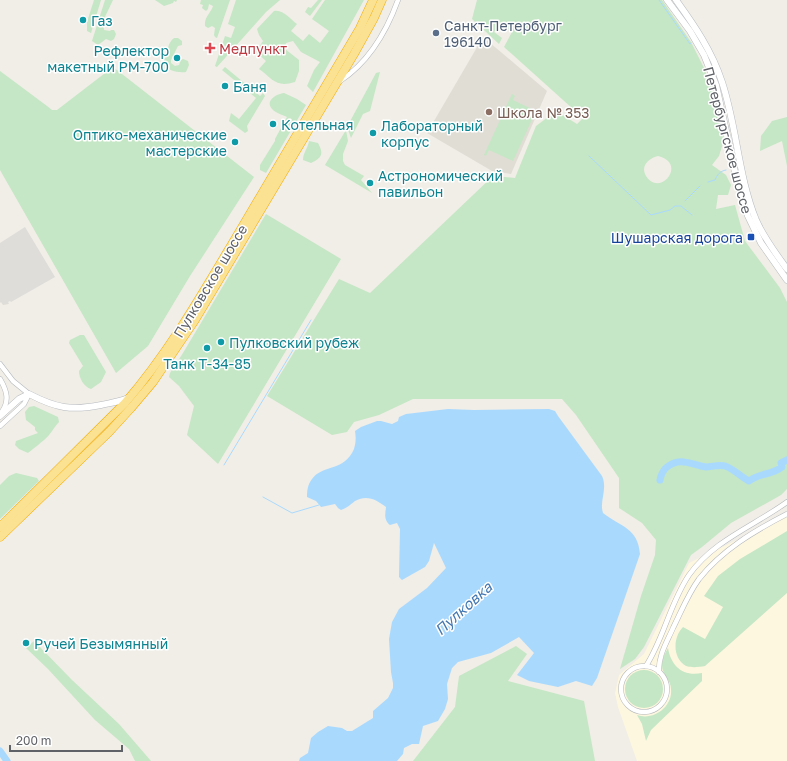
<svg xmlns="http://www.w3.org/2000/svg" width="787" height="761" font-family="'Golos Text',sans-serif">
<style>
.commercial{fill:#fef7df}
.industrial{fill:#dfddd9}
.education{fill:#e0ddd5}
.green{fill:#c5e7c5;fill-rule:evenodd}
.water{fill:#aad9fe}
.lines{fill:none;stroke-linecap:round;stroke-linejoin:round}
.stream{stroke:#aad9fe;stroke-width:1}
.river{stroke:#aad9fe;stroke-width:7}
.street-casing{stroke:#b4b7bb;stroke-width:5.5}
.secondary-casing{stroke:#b6b9be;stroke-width:7}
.highway-casing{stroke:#f4ab04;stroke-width:9}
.street{stroke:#fff;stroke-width:4.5}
.secondary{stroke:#fff;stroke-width:6}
.highway{stroke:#fbe293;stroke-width:8}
.culture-dot{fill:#0f9aa8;stroke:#fff;stroke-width:1.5}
.service-dot{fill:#5c6f8a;stroke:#fff;stroke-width:1.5}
.health-dot{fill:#e0444e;stroke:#fff;stroke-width:1.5}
.education-dot{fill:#8d6e63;stroke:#fff;stroke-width:1.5}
.transit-dot{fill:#1a4fb4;stroke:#fff;stroke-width:1.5}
.labels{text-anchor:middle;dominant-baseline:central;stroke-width:3;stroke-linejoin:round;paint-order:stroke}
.culture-label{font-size:14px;fill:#0d838f;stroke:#fff;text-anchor:start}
.service-label{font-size:14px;fill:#4e5e75;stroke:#fff;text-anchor:start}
.health-label{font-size:14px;fill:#be3a42;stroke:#fff;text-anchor:start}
.education-label{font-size:14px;fill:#785e54;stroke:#fff;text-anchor:start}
.street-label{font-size:14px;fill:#5f6267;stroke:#fff}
.transit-label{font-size:14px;fill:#164399;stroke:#fff;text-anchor:end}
.water-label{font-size:15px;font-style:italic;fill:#4578b1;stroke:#fff}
</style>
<rect width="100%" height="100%" fill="#f0eee7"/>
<path class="commercial" d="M787,516v245h-150l-19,-54 -3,-14 4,-18 25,-21 45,-91z"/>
<path class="industrial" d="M25,227l30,50 -44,25 -1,-1 -2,1 1,2 -6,1 -2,-3 -1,1v-60z"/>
<path class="education" d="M483,37l64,54 -36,83 -19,-3 -65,-38z"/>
<g class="green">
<path d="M94,0h7l-10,33 -4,-2v-9z"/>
<path d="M105,0h8l-10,21 1,9 6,1 1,-1h3l2,4 -2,5 -3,2 -5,-2 -8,6 -6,-4z"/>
<path d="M155,0h22l-1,2 -2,-1 -1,2 -9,3z"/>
<path d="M201,0h29l-13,38 -2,-1 -1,-2 1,-7 -3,-2 -4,2 -3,-2c-1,-9 6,-13 8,-20l-4,-2 -1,5 -2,2 -4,-3 1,-3 -3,-1z"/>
<path d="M236,0h44l-14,12 -49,55 -2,-1 10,-30 6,2 4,-11 -7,-3z"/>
<path d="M318,0h4l-12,16 -5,-4 3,-5 3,1z"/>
<path d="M325,0h39l-51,92 -6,-6 7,-16 6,-8 -19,-10 -8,-11 -7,2 -1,6 14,11v11l-4,11c-19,6 -22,-3 -36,-13l7,-8 -10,-9 7,-11 -4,-6 -2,-6 17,-18c9,-2 16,8 23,13l-6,7 12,10 6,-7 11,9 9,-12 -17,-12z"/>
<path d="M477,0h185l29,42 13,26 9,24 9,37 1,14 -4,13 -7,9 14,10 5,10 -3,10h-10l-2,14 19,-4 10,36 35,47 7,14v187l-6,6 -50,28 -29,24 -11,8 -47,92 -9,12 -15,10 21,-73 14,-41 1,-15 -14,-17 -23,-15v-30l-43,-63 -14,-16h-149l-34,16 -25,7 -7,10 -15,3 -65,-39 72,-117 31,14 123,-117 22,2 21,-52 20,-15 21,13 6,-6 -79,-71 8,-15 -11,-9 -7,9 8,6 -3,6 -27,-25zM658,156c30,7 2,42 -12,20 -6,-10 3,-18 12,-20z"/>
<path d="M174,38h4l4,3v4l-4,1 -7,14v3l4,3 4,-1 2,-5 2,-1 5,2 1,4 -3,7c-7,1 -21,-1 -22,-10 0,-3 2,-7 3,-9 1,-6 2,-11 7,-15z"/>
<path d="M113,67l141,110 -64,99 -42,70 -32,27 -116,-203v-99l47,35 5,4h5z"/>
<path d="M225,67l35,29 3,-3 2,3 -18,30 1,5 -3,2 -16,-12 2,-8 8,6 17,-21 -34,-28z"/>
<path d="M380,72l-10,39 -7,3 -12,24 -4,-11 29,-54z"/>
<path d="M284,93l13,6 9,6 -40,68 -6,-3v-5l15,-24v-2l12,-22c-4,-2 -11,-4 -14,-7 -9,-9 3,-16 11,-17z"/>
<path d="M512,94l3,2 -2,4 23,11 -23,50 -24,-11 -3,6 -2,-1z"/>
<path d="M787,117v49l-5,-25 -22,10 1,-15 11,-15z"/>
<path d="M346,130l2,11 -5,13v7l2,4 19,11 -3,4 11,13 -47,-28z"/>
<path d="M309,141l9,2c6,11 4,15 -7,20l-8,-3c0,-7 5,-12 6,-19z"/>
<path d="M266,214l75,45 -123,205 -31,-29 7,-29 -15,-20 -10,-9 1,-4 13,-20z"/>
<path d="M80,335h4l22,37 -5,10 -10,7c-7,-2 -12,-11 -12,-18l4,-5 -14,-23 1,-3z"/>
<path d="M34,406l24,11 1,5c-4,4 -6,8 -10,13 -2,3 -17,15 -21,18l-9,-4 -4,-4 1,-4 22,-8 -3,-3v-3l-9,-7 -1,-8 4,-5z"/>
<path d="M16,473l21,5 2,3 -39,38v-34l9,-9z"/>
<path d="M787,531v62l-82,73c-6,1 -13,2 -19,0 -14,-8 -13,-29 -3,-39l22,12 18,-32 -19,-11 14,-20 22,-17z"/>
<path d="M34,641l38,39 47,44 32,37h-16l-6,-12 -34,-29 -47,-51 -22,-21z"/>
<path d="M516,646l11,8 -19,27 76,20 11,60h-182l42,-54 4,-31z"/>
<path d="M668,648c3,18 15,29 34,25v8l-51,49 -5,11 -4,-17 -5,-9c16,6 36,-8 34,-26 0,-9 -9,-15 -9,-23 0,-7 3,-13 6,-18z"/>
<circle cx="644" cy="689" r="19"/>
</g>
<path class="water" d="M448,409l26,1 75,-1 6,2 3,5 44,60c6,13 -3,25 1,37 18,14 35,15 37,41l-43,124 -5,8 -16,-5 -18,6 -29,-6 -12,-6 17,-22 -15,-16 -28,16 -33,9 -6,6 -5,16 1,15 -3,10 -7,12 -15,5 -4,18h-7l-8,4 -1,6 -6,7h-98l1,-3 8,-5 3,-15 7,-6 10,-6 14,2 5,3h5l21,-13v-7l15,-13 5,-10v-5l-2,-11 -2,-33 3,-17 7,-13 28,-21 19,-20 -12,-25 -5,18 -4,6 -23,13 -3,-3 1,-48 -3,-6 -7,2c-6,-5 -5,-10 -4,-18 -9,-7 -19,-13 -31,-6 -5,4 -8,7 -14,9l-3,-2 -3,-4 -14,3 -5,-6 -9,-4c0,-7 1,-13 5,-18 11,-15 32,-7 42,-30 2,-7 2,-11 1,-18l6,-4 16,-6h4l11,3 6,-3 1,-4 7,-3z"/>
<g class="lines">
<g class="stream">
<path d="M659,0l31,44 1,-1"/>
<path d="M589,156l62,59 19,-5 5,-4h6l11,9"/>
<path d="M708,182l7,-2c2,-5 5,-9 11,-10"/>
<path d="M685,201l15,-15"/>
<path d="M224,465l87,-145"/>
<path d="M263,497l29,16 27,-8"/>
</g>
<g class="river">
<path d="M660,480c1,-5 3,-10 7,-13 14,-11 24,-2 39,0 6,0 13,-3 19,-1 9,3 16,11 24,15 10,-8 23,-6 33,-14l-1,-4 6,-3"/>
<path d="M0,751l7,10"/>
</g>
<g class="street-casing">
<g id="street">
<path d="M340,81c29,-19 46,-48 58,-81"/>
<path d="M0,364l13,17 16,13 -5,10 -24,22"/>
<path d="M0,379c7,12 10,22 1,34"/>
<path d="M646,666c18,-28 24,-63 43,-91 25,-35 65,-49 98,-73"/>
<circle cx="644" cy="689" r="23"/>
<path d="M659,672c-1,-16 8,-30 14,-44 8,-16 15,-34 26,-49 23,-29 55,-48 88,-65"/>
</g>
</g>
<g class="secondary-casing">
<g id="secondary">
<path d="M667,0l23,31 14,24 12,30 22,101 10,30 13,27 26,37"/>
<path d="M676,0c18,25 36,51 46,82 15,45 16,94 34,138 8,18 20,34 31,49"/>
<path d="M0,416l19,-17 10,-5c27,14 42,17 72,11 9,-2 18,-3 27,-7"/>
</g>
</g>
<g class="highway-casing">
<g id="highway">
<path d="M0,527l125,-124c46,-53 80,-114 116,-174 39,-67 79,-134 119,-201l13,-28"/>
<path d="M0,537l109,-105 22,-24 22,-26 42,-62 159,-266 20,-36 8,-18"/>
</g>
</g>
<use href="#street" class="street"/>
<use href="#secondary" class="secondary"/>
<use href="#highway" class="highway"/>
</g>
<g class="culture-dot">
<circle cx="83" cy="20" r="4"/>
<circle cx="177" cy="58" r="4"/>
<circle cx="225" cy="86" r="4"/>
<circle cx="273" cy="124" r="4"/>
<circle cx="373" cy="133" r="4"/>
<circle cx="235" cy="142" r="4"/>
<circle cx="370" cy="183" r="4"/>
<circle cx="221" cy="342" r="4"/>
<circle cx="207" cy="348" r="4"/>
<circle cx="26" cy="643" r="4"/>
</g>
<circle class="service-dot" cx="436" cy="33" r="4"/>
<path class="health-dot" d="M208 42h4v4h4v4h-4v4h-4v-4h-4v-4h4z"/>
<circle class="education-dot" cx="489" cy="112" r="4"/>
<rect class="transit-dot" x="747" y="233" width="8" height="8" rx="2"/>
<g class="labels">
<g class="culture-label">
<text x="91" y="20">Газ</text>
<text x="169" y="50" text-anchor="end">Рефлектор<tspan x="169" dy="16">макетный РМ-700</tspan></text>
<text x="233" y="86">Баня</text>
<text x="281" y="124">Котельная</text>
<text x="381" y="125">Лабораторный<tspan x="381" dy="16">корпус</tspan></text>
<text x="227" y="134" text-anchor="end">Оптико-механические<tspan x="227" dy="16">мастерские</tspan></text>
<text x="378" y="175">Астрономический<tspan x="378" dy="16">павильон</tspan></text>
<text x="229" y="342">Пулковский рубеж</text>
<text x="207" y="363" text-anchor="middle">Танк Т-34-85</text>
<text x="34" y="643">Ручей Безымянный</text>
</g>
<g class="service-label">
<text x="444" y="25">Санкт-Петербург<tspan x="444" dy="16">196140</tspan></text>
</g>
<g class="health-label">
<text x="219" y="48">Медпункт</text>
</g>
<g class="education-label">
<text x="497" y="112">Школа № 353</text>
</g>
<g class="street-label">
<text transform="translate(728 140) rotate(75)">Петербургское шоссе</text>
<text transform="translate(210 281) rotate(-59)">Пулковское шоссе</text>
</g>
<g class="transit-label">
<text x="743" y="237">Шушарская дорога</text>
</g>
<g class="water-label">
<text transform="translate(463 608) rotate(-42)">Пулковка</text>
</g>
</g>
<path d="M10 745v6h112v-6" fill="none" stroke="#5f6267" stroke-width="2"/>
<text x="16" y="745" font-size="12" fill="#5f6267" stroke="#ffffff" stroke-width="3" paint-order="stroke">200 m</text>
</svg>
